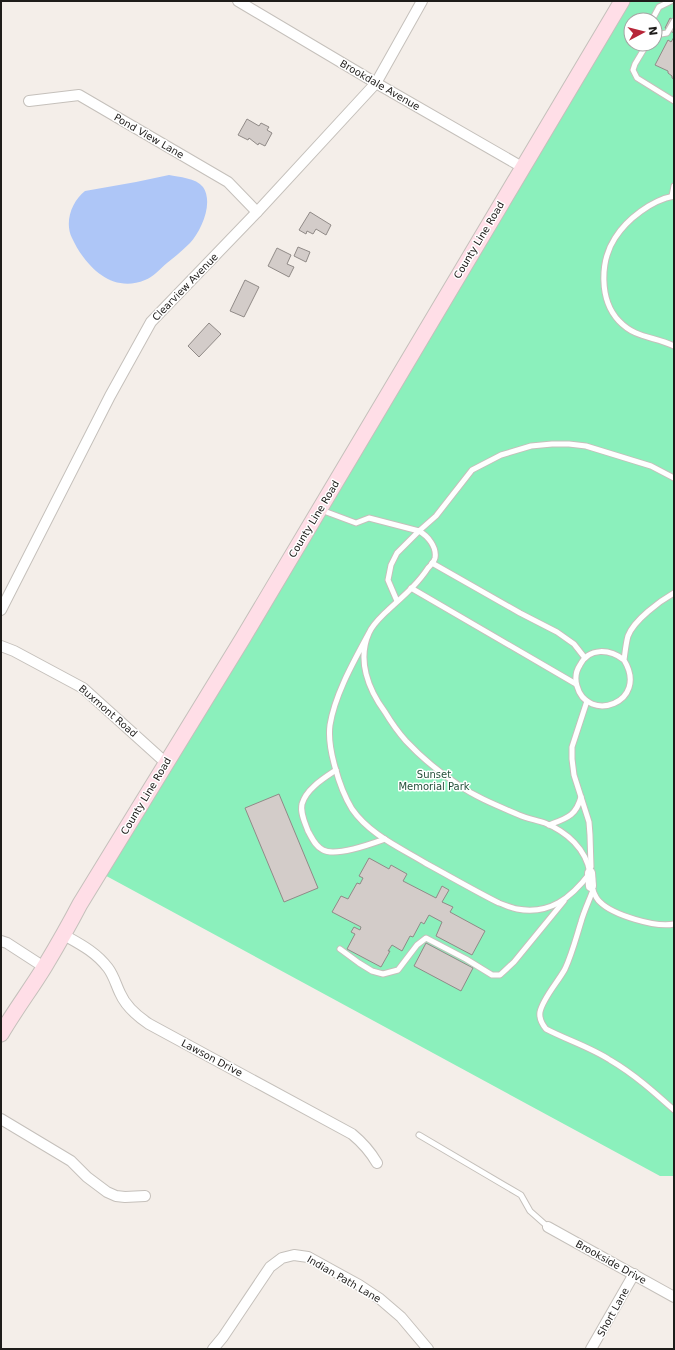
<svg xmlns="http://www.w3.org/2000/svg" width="675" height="1350" font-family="'DejaVu Sans',sans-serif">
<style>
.green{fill:#8bf0bc;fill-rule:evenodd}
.water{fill:#aec6f7}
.building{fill:#d3ccc9;stroke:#908a87}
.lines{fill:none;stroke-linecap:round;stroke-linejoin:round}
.lane-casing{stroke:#c5c0bb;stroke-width:7}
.street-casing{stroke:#c5c0bb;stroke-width:12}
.secondary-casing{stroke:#c5c0bb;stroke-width:17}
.lane{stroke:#fff;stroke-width:5}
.street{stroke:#fff;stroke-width:10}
.secondary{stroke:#ffdee7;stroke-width:15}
.labels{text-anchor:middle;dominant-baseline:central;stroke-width:3;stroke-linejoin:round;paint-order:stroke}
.street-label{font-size:10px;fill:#1e1c1a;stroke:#fff}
.park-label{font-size:10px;fill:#234f39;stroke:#fff}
</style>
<rect width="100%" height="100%" fill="#f4eee9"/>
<path class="green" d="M621,1h53v1175h-14l-561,-304zM631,20h24v24h-24z"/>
<path class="water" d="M169,175c10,2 27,3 34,12 11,16 -2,44 -13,56 -7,7 -15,14 -23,20 -7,6 -14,14 -22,17 -33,14 -60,-14 -73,-42 -8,-16 0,-37 13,-47l51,-9z"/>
<g class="building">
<path d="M670,18l4,2v13l-9,-5z"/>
<path d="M674,37v42l-2,-1v-2l-4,-3v-2l-13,-6 13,-25 3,2z"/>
<path d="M247,119l12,7 2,-3 8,4 -2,3 5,3 -7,13 -6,-3 -1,2 -9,-7 -1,2 -10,-5z"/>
<path d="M310,212l21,13 -5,10 -10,-6 -3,5 -6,-3 -1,3 -7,-4z"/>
<path d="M298,247l12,5 -4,10 -12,-6z"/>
<path d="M277,248l14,7 -4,9 7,3 -5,10 -21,-11z"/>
<path d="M245,280l14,7 -15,30 -14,-6z"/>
<path d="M209,323l12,11 -22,23 -11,-11z"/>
<path d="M279,794l39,94 -34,14 -39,-94z"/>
<path d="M369,858l20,11 2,-4 16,9 -4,7 33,17 6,-12 7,4 -7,12 11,5 -3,5 35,19 -13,24 -36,-19 6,-14 -13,-7 -5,9 -3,-2 -8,15 -3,-1 -8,15 -10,-6 -4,6h2l-9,16 -34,-18 8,-15 -4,-2 3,-5 6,3 1,-3 -29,-15 9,-16 7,3 9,-16 3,1 3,-6 -4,-2z"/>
<path d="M426,943l47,25 -12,23 -47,-25z"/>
</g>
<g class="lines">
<g class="lane-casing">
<g id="lane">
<path d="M652,20l7,-13 12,-6"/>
<path d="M655,35l12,-2 7,-12"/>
<path d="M647,44l-12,20 -2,6 4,8 37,23"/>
<path d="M672,196l2,-10"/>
<path d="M674,196c-22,4 -47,23 -59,42 -15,23 -16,62 4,83 17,18 35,15 55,25"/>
<path d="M321,510l35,13 13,-5 50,13 17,-15 36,-46 29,-15 30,-9 21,-2h17l17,2 65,20 23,12"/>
<path d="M432,563l88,50 37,19 17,12 11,14"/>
<path d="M411,588l165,96"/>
<path d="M369,633c-15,28 -34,61 -39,92 -2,15 1,28 5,42 4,15 9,29 17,42 18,26 49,39 75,55 24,13 48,27 72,39 6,2 12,5 18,6 33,6 54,-11 73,-36 -4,-24 -23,-41 -45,-50 -8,-3 -17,-4 -26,-8 -21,-9 -42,-17 -62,-31 -18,-12 -36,-27 -51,-43 -8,-9 -15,-19 -21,-29 -17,-23 -28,-52 -16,-79 4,-9 11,-15 17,-21 15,-14 31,-27 42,-44 3,-3 6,-6 7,-10 2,-11 -7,-22 -16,-27l-22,22 -6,12 -3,15 9,21"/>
<path d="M624,660c-14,-11 -35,-13 -44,5 -4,6 -5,14 -3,21 10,38 73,17 47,-26 1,-7 2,-17 4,-24 6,-16 32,-35 46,-43"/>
<path d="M587,701l-15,46v12l2,16 15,47 1,13 1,32"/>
<path d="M336,770c-12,8 -30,19 -34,34 -2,9 3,19 6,27 4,7 7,15 15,19 13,7 48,-6 62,-11"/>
<path d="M549,825c18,-7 27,-9 32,-28"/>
<path d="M592,888c2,5 4,11 8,14 13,13 56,26 74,22"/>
<path d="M593,890c-4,11 -9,21 -12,32 -5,16 -9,32 -16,47 -7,13 -22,29 -25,43 -1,6 2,12 6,17 21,11 44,18 64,31 24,14 44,32 64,50"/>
<path d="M340,949l19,14 13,8 11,3 15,-4 19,-25 9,-7 40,21 26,16h8l14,-13 50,-61"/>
<path d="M419,1135l102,60 9,16 18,16"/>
</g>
</g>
<g class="street-casing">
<g id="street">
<path d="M238,1l138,82 146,84"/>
<path d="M29,101l50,-6 149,87 29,30"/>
<path d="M1,610l109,-214 41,-74 106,-110 119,-129 46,-82"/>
<path d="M1,646l13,5 69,37 83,75"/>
<path d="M590,873l1,13"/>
<path d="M64,935c16,9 32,17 44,33 6,8 8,17 12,25 6,14 17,23 29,31l203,110c11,9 18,17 25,29"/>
<path d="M1,941l6,2 37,24"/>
<path d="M1,1119l70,42 16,16 20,15 9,4 9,1 20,-1"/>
<path d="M548,1227l126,70"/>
<path d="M213,1349l10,-12 47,-70 12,-9 12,-3 14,2 51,28 21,14 21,18 27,32"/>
<path d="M591,1349l43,-75"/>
</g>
</g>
<g class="secondary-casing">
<path id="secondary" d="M1,1034c14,-24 30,-45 44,-68 12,-20 24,-41 35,-62l163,-266 379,-637"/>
</g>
<use href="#lane" class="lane"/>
<use href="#street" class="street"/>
<use href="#secondary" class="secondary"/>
</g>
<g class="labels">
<g class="street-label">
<text transform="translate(380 85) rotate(30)">Brookdale Avenue</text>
<text transform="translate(149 136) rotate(30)">Pond View Lane</text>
<text transform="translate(479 240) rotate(-59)">County Line Road</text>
<text transform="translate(185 287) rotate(-46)">Clearview Avenue</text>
<text transform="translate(314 519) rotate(-59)">County Line Road</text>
<text transform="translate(108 711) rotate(41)">Buxmont Road</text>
<text transform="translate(146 796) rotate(-59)">County Line Road</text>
<text transform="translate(212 1058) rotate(28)">Lawson Drive</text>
<text transform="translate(611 1262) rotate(29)">Brookside Drive</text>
<text transform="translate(344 1279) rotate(30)">Indian Path Lane</text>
<text transform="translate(613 1312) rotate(-61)">Short Lane</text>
</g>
<g class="park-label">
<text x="434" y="774">Sunset<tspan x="434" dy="12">Memorial Park</tspan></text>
</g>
</g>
<rect width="675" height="1350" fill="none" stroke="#1e1c1a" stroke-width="4"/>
<g transform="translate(643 32) rotate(83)"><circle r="19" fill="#ffffff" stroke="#a5a4a3"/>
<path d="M0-3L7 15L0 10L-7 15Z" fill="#b72538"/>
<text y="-6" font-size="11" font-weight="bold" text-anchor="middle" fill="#1e1c1a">N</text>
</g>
</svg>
